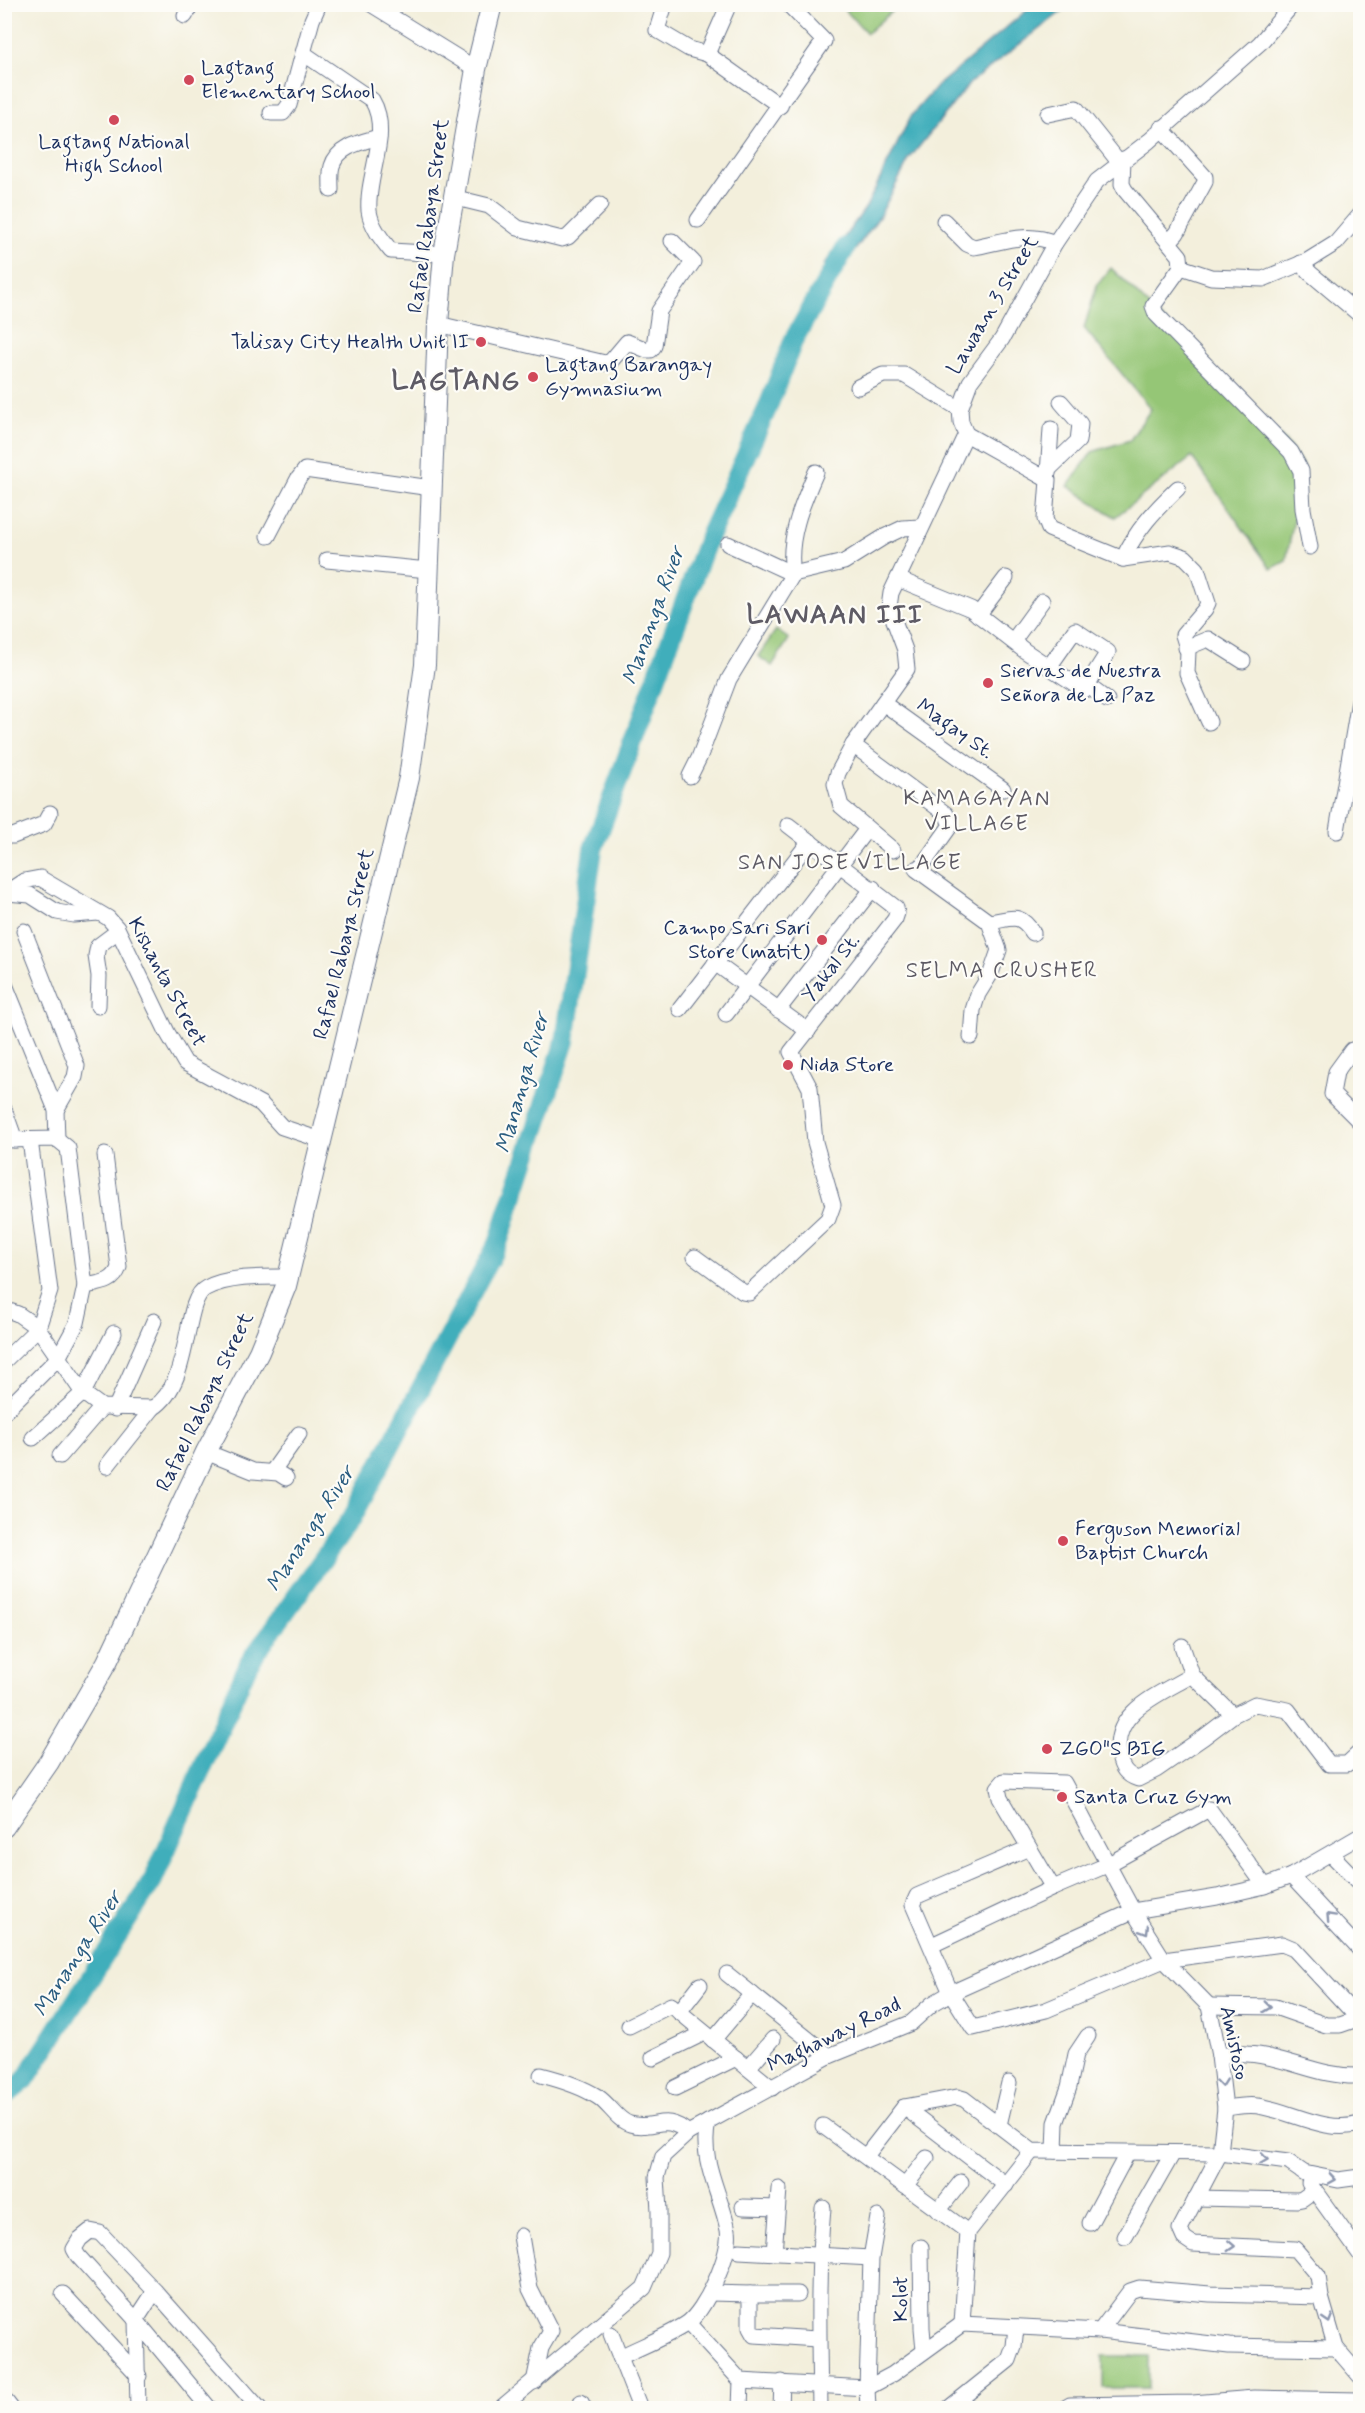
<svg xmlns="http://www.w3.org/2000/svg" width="1365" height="2413" font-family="Mynerve,sans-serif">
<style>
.green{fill:#95c676;stroke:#587a6a;stroke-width:1.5}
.water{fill:#3faebb;stroke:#2d6e8c;stroke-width:1.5}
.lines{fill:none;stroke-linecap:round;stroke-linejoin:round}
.river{stroke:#3faebb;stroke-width:20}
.minor-casing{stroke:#67728a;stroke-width:17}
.major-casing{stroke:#67728a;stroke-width:22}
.minor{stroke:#fff;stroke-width:15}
.major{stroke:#fff;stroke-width:20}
.oneway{stroke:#8d97ae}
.poi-dot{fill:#d1495b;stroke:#fdfcf7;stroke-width:2}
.labels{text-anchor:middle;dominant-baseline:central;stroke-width:4.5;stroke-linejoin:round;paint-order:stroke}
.poi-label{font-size:21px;fill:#1b2f5e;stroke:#fdfcf7;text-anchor:start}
.street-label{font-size:21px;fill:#1b2f5e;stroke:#fdfcf7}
.water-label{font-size:22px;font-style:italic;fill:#285b7f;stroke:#fdfcf7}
.neighbourhood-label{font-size:22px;letter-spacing:1.5px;fill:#5e5b65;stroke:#fdfcf7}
.district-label{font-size:27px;font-weight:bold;letter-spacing:1.5px;fill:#5e5b65;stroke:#fdfcf7}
</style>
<rect width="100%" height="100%" fill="#fdfcf7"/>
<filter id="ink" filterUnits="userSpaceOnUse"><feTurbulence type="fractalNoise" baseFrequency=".0167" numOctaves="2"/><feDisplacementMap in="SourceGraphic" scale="12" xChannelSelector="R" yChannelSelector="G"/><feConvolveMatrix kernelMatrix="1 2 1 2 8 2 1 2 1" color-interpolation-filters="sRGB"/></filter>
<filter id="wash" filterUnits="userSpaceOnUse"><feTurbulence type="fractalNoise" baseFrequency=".008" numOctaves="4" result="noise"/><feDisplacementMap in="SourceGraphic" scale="24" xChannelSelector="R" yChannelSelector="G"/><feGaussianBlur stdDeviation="1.35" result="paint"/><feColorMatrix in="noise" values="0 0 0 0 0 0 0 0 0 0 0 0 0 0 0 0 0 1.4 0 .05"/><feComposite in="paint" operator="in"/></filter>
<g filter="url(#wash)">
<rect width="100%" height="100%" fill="#f3efdc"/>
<g class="green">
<path d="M840,5h59l-32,28z"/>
<path d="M1111,268l176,175 17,24 -18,94 -15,8 -79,-112 -77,60 -47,-31 24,-34 38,-12 21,-31 -67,-81 13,-43z"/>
<path d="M776,630l13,9 -17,27 -14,-10z"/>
<rect x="1103" y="2356" width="46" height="32"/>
</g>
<path class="water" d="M1033,5h37l-100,78 -60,75 -31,59 -41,57 -14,-9 42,-58 45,-91 25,-29z"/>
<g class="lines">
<path class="river" d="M4,2097l21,-17 128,-200 96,-217 103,-145 146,-275 67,-202 28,-192 114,-308 60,-132 27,-70 52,-92"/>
</g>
</g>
<g filter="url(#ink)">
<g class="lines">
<g class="minor-casing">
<g id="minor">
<path d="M371,4l105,65"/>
<path d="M665,4l-8,26 32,19 18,5 73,52"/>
<path d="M185,16l7,-12"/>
<path d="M303,53l69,47c20,33 -6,75 -3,111 2,15 13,29 22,40l53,3"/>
<path d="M707,54l22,-50"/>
<path d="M271,113h12l6,-8 23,-85 7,-16"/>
<path d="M1048,114l28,-6 43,54"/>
<path d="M1161,128l44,49v5l-28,51 -8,9"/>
<path d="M1123,159l-1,25 3,6 55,66 1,11 -28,39 3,8 135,138 10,19 2,38 7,38"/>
<path d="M331,190c0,-7 -1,-17 1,-24 6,-20 30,-24 47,-29"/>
<path d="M452,197l37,9 29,22 44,11 6,-2 32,-32"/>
<path d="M698,220l126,-179 -36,-37"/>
<path d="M944,221l23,23 7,3c28,-5 53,-16 81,-4"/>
<path d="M1301,263l9,10 50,42"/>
<path d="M1181,267l30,10 52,2 44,-18 29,-18 24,-28"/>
<path d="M438,324l167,39 6,-2 16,-19 20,8h4l3,-4 5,-35 34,-49 -21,-21"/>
<path d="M858,387l25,-12h21l56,34"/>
<path d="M966,434l82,46 -3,39 4,10 74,30 47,-7 15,5 12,12 11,34 -3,6 -22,26 5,16 -1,22 22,49"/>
<path d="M1048,470l30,-29 2,-17 -19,-22"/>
<path d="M1048,474l3,-45"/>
<path d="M268,536l30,-57 7,-9 126,18"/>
<path d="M728,544l65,30 51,-12 40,-25 19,-9 17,-1"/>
<path d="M1123,559c13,-29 32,-49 55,-71"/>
<path d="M327,560l101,10"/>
<path d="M898,579l73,30 54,42 59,39 24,-38 -33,-22 -26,37"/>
<path d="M978,615l28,-37"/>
<path d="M1013,641l29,-40"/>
<path d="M1186,648l22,-9 35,22"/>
<path d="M1087,685l20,15"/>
<path d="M883,703l120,86"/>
<path d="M853,745l93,69 5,11 -32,45"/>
<path d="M690,776l9,-18 30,-79 64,-105c-6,-35 9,-70 23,-102"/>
<path d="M1337,831l23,-136"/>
<path d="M4,836h9l31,-12 6,-11"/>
<path d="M893,850l-52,-44 -6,-22 3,-11 15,-28 54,-76 -2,-19 -16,-43 2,-14 75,-159 -5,-12 -1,-13 10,-27 32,-43 53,-96 42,-62 52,-40 111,-98 33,-39"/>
<path d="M916,869l73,53 10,28 -8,23 -13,21 -5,16 -2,27"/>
<path d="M7,893l23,2 27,17 17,3 24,-2"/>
<path d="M4,894l20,-13 16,-3 68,40 9,10 50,104 18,31 76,41 21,23 39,13"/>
<path d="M989,922c23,-3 30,-11 44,11"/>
<path d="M24,931l53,135 -2,11 -19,33"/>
<path d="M715,963l93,68"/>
<path d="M4,982l52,128 1,29"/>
<path d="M98,1006l1,-30 -3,-20 2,-10 20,-15"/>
<path d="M680,1009l130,-168"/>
<path d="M778,1010l95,-122"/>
<path d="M726,1014l141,-185"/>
<path d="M1360,1049l-8,1 -16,22 -4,22 28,28"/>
<path d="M4,1109l11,31"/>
<path d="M4,1140l53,-1 11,9 17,138 -8,37 -19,35 -54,54"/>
<path d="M695,1257l48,35 6,1 79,-74 5,-14 -18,-63 -5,-54 -19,-36 104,-133 2,-6 -1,-5 -108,-83"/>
<path d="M85,1286c15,-3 29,-3 34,-19l-14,-112"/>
<path d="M4,1309l14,5 20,14 45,65 19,14 51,1"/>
<path d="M4,1361l34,-33 12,-37 -20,-151"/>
<path d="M115,1409l39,-88"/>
<path d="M33,1438l50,-45 31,-60"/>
<path d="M206,1452l47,19 25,2 8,5"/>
<path d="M60,1456l42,-49"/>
<path d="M107,1466l46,-58c40,-25 29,-108 53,-120 23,-12 57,-11 83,-11"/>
<path d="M272,1472l27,-38"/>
<path d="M1182,1646l10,29 41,40"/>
<path d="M1192,1675c-31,19 -81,36 -73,80 2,13 7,20 19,24l18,-9 48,-33 29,-22 22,-11 33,6 41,54h18l13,-12"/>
<path d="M1029,1848l-112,48 -4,9 38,88 22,35 73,-18 118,-50 118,-16 12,5 64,69"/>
<path d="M1331,1854l29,30"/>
<path d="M1291,1876l69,74"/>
<path d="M1053,1888l-53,-90 -2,-10 6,-7 60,2 69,128 31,49 45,46 10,50 6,52 -5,45 -40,76 4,9 9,6 102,5 23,27 3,21 15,51 24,28"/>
<path d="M932,1945l121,-57 54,-23 102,-56 56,77"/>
<path d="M727,1974l102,82"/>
<path d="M1209,2006l66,1 51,18h14l20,-7"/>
<path d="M679,2012l21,-27"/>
<path d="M629,2026l42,-21 101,83"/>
<path d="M713,2040l39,-46"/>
<path d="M1219,2056c9,-1 19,-3 28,-2 39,2 73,24 113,22"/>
<path d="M653,2058l51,-25"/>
<path d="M748,2068l25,-29"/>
<path d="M541,2075c20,5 40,11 57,22 11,7 20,24 32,27 24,7 35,-12 58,9"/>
<path d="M675,2088l61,-30"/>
<path d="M904,2107l102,78"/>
<path d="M1225,2108c10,-1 23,-4 33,-2 34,5 67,28 102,18"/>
<path d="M999,2125l10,-42"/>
<path d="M823,2126l145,106"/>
<path d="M1055,2151l1,-28 13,-36 7,-33 12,-18"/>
<path d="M866,2156l38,-49 53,-10 7,2 68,52 188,2 68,9 16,11 34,7 22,-3"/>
<path d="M1309,2183l51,71"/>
<path d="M905,2186l22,-28"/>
<path d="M1196,2198l101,2 5,-1 11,-8"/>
<path d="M743,2207l34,1"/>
<path d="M938,2211l23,-29"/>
<path d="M1090,2223l37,-69"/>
<path d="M521,2236l9,53 21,42 -10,17 -7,34"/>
<path d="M1125,2237l48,-84"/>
<path d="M921,2247l1,81 2,22"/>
<path d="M739,2251l132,7"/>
<path d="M774,2253l5,-64"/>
<path d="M710,2293l40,1v34l4,7 63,4"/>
<path d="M63,2294l76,82"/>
<path d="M750,2294h48"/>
<path d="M688,2323l53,58 126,7 26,-14 69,-50 138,7 129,15 107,2"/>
<path d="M962,2324l6,-92 64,-81"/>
<path d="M1100,2331l30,-40 9,-3 71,6 111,3"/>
<path d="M611,2334l29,74"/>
<path d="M620,2357c22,-11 46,-20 66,-33 19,-12 46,-72 42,-94 -7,-37 -29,-69 -20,-108"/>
<path d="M4,2399l7,9"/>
<path d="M581,2402l3,6"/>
<path d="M138,2408l-2,-88 19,-29"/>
<path d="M209,2408l-73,-88 -58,-64 -4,-7 6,-10 10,-8 10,2 55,58 104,117"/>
<path d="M501,2408l143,-120 15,-35v-42l-2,-34 6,-21 25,-23 141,-77 82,-33 21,-19 19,-11 182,-82 84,-14 48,-11 26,-10 69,-40"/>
<path d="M740,2408l1,-27"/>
<path d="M781,2408l1,-26"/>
<path d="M820,2408c-1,-67 -3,-133 3,-200"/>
<path d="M868,2408l-1,-20 4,-130 7,-41"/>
<path d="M949,2408l60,-48 5,-14 2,-19"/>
<path d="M1065,2408l5,-3 123,-2 61,-5 106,2"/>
</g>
</g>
<g class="major-casing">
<path id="major" d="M4,1827l45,-65 58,-100 99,-210 53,-100 27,-66 123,-508 16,-113 13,-341 6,-70 32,-185 16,-65"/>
</g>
<use href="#minor" class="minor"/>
<use href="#major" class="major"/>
</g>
<defs><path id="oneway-chevron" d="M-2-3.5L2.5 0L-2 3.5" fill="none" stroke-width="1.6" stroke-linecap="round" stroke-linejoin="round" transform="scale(1.5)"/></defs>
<g class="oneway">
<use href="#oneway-chevron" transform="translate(1330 1917) rotate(-133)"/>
<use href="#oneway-chevron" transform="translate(1145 1931) rotate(58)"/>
<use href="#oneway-chevron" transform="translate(1267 2007) rotate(7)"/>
<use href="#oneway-chevron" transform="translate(1222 2083) rotate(84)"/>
<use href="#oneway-chevron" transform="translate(1264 2159) rotate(8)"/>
<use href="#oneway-chevron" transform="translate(1332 2179) rotate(9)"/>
<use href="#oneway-chevron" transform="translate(1231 2246) rotate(3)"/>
<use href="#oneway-chevron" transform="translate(1328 2319) rotate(73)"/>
</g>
</g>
<g class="poi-dot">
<circle cx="189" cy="80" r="6"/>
<circle cx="114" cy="120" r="6"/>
<circle cx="481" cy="342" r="6"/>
<circle cx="533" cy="377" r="6"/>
<circle cx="988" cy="683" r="6"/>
<circle cx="822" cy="940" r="6"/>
<circle cx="788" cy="1065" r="6"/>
<circle cx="1063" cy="1541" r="6"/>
<circle cx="1047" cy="1749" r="6"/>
<circle cx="1062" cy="1797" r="6"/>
</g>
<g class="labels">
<g class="poi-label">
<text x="201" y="68">Lagtang<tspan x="201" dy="24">Elementary School</tspan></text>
<text x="114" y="142" text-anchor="middle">Lagtang National<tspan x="114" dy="24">High School</tspan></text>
<text x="469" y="342" text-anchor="end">Talisay City Health Unit II</text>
<text x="545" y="365">Lagtang Barangay<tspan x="545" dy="24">Gymnasium</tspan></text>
<text x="1000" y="671">Siervas de Nuestra<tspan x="1000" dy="24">Señora de La Paz</tspan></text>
<text x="810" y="928" text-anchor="end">Campo Sari Sari<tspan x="810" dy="24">Store (matit)</tspan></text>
<text x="800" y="1065">Nida Store</text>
<text x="1075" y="1529">Ferguson Memorial<tspan x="1075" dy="24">Baptist Church</tspan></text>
<text x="1059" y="1749">ZGO"S BIG</text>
<text x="1074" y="1797">Santa Cruz Gym</text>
</g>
<g class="street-label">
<text transform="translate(429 216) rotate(-82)">Rafael Rabaya Street</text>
<text transform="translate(993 305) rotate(-59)">Lawaan 3 Street</text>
<text transform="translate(955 729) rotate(35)">Magay St.</text>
<text transform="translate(344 944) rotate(-76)">Rafael Rabaya Street</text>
<text transform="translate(831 968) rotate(-52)">Yakal St.</text>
<text transform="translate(167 982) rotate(62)">Kishanta Street</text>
<text transform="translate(205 1402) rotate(-64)">Rafael Rabaya Street</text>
<text transform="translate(834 2035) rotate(-26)">Maghaway Road</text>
<text transform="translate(1234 2043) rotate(78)">Amistoso</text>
<text transform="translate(901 2299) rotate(-90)">Kolot</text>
</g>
<g class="water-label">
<text transform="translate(654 616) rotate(-70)">Mananga River</text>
<text transform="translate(523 1083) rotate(-74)">Mananga River</text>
<text transform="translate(311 1529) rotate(-57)">Mananga River</text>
<text transform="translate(78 1954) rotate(-57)">Mananga River</text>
</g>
<g class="neighbourhood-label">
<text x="977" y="799">KAMAGAYAN<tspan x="977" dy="25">VILLAGE</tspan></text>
<text x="850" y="863">SAN JOSE VILLAGE</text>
<text x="1002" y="971">SELMA CRUSHER</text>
</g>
<g class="district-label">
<text x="456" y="381">LAGTANG</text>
<text x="835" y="615">LAWAAN III</text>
</g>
</g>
<rect width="1365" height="2413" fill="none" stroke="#fdfcf7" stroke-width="24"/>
</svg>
